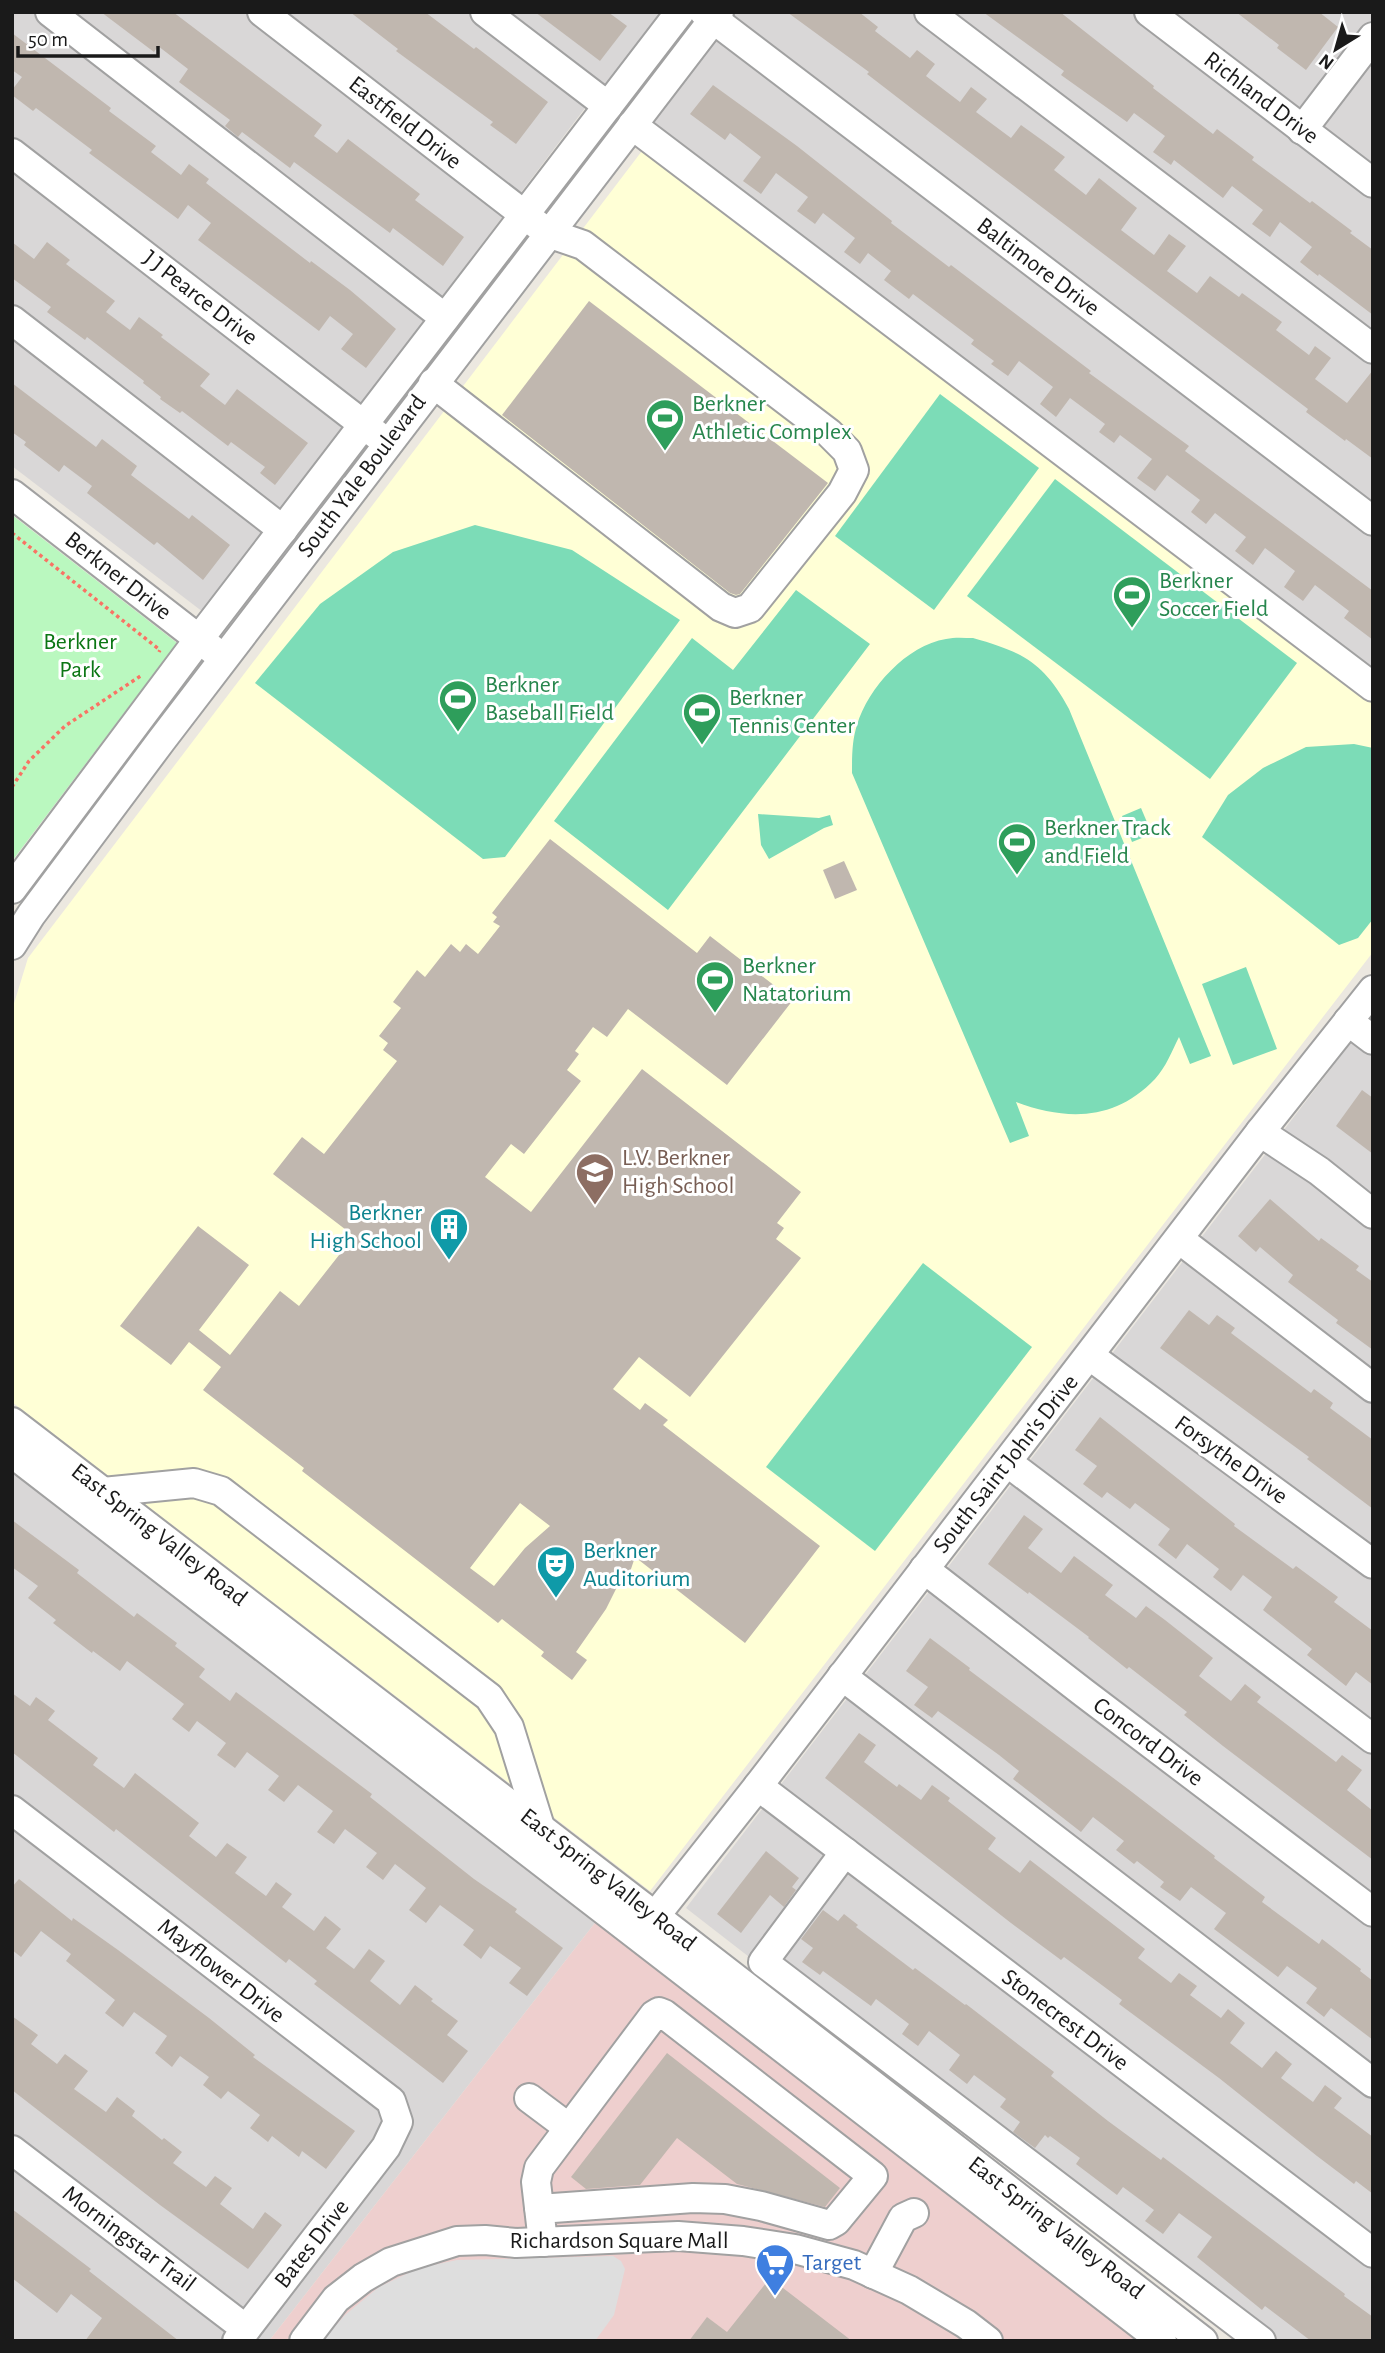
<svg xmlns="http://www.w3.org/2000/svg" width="1385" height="2353" font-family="'Alegreya Sans',sans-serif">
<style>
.residential{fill:#d9d7d7}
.commercial{fill:#eecfce}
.education{fill:#ffffd6}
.park{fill:#baf8bf}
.pitch{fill:#7cdcb7}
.parking{fill:#dedede}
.building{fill:#c0b7af;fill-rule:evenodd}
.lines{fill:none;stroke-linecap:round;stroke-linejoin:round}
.minor-casing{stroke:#a1a1a1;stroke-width:32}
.path{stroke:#f97364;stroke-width:3.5;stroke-dasharray:3.5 3.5;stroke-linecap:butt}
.minor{stroke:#fff;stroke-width:28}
.labels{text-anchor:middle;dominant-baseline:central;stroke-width:6;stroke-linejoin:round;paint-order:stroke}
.street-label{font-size:24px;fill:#1a1a1a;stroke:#fff}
.leisure-label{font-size:24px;fill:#27864d;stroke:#fff;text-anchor:start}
.park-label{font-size:24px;fill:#0b7614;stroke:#fff}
.education-label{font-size:24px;fill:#785e54;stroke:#fff;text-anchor:start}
.culture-label{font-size:24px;fill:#0d838f;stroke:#fff;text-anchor:end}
.shop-label{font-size:24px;fill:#366cbe;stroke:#fff;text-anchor:start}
</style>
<rect width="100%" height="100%" fill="#ece8e0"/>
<g class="residential">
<path d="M12,12h1361v674l-785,-582 -385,508 -191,-146z"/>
<path d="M1373,1014v1327h-129l-558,-433z"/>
<path d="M12,1465l586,454 -329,422h-257z"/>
</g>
<path class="commercial" d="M598,1919l305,239 235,183h-869z"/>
<path class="education" d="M645,147l728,539v266l-723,939 -638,-489v-392l16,-52z"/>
<path class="park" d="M12,515l165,128 -165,218z"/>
<g class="pitch">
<path d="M940,394l99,74 -105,142 -99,-74z"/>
<path d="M1055,479l242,184 -87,116 -243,-183z"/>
<path d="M475,525l97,25 108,70 -175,237 -22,2 -228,-176 65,-79 73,-52z"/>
<path d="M796,590l74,54 -202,266 -114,-89 138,-183 41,32z"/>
<path d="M973,638c50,14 71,25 96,71l142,347 -21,8 -11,-27c-7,14 -13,30 -24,42 -40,42 -88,42 -139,23l13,34 -19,7 -158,-370c0,-16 0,-33 5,-48 11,-37 50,-80 89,-86 9,-2 18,-1 27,-1z"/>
<path d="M1354,744l19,4v171l-15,19 -19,7 -137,-108 26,-42 35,-27 43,-21z"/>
<path d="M1141,808l11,26 -20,8 -10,-26z"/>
<path d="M758,814l61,4 11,-3 3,10 -9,3 -55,31 -8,-14z"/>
<path d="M1246,967l31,82 -44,16 -31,-81z"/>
<path d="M923,1263l109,84 -157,204 -109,-84z"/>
</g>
<path class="parking" d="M613,2256l8,5 4,8 -11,46 -19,26h-273l23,-26 34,-28 40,-19 38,-8z"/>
<g class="building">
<path d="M101,12h72l149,113 -8,11 23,17 11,-14 72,55 -5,6 49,37 -21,29 -50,-38 -3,5 -96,-71 -4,6 -48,-36 -4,5 -13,-11 5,-6 -51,-38 9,-13 -30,-23 -4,6z"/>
<path d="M350,12h75l49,37 2,-2 72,55 -32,42 -26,-19 3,-3 -97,-71 2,-2z"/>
<path d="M535,12h73l19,14 -27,35z"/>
<path d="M787,12h72l19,15 -3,4 35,27 7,-8 18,14 -9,12 34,26 11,-15 16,12 -11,13 35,26 10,-13 25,18 19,14 -11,13 32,25 13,-17 38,30 -16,22 33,25 15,-21 17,12 -19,25 30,22 13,-17 29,21 3,-4 40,29 -6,8 33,25 6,-9 16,12 -16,21 32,24 26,-33v89l-27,-20 -1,2 -39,-29 2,-3 -393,-298 -48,-37 2,-2z"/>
<path d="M983,12h77l94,74 -1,2 60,46 4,-5 37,28 -2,3 58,43 2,-2 40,30 -2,2 23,17v65l-54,-41 -1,2 -18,-14 12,-15 -32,-25 -10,15 -18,-13 11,-14 -31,-24 -9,12 -49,-38 -3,5 -18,-13 12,-16 -31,-23 -7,9 -66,-47 3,-4z"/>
<path d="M1236,12h83l19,15 -32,43 -29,-22 2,-3z"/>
<path d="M12,33l99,75 -2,3 47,35 -5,6 30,23 8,-11 20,15 -3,4 104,80 1,-2 39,29 46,39 -30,39 -25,-19 12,-15 -23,-18 -11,15 -121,-91 13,-17 -23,-18 -10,14 -89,-66 3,-3 -56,-42 -3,3 -21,-16v-5l10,-13 -10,-7z"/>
<path d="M713,85l84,61 95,75 -1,2 58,44 2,-2 140,106 -2,2 100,73 -4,5 188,140v49l-29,-22 5,-7 -34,-26 -12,16 -19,-14 11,-16 -30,-23 -12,17 -18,-14 11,-14 -31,-24 -9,11 -15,-12 9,-12 -33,-25 -12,16 -18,-13 15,-19 -32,-24 -6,8 -15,-11 6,-8 -35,-26 -14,19 -16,-13 13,-17 -34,-26 -11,15 -17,-12 3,-3 -23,-17 3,-4 -61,-46 -4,5 -25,-19 7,-9 -23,-18 -8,11 -16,-12 11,-14 -32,-25 -8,11 -18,-13 11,-14 -32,-24 -15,21 -18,-13 18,-24 -31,-24 -5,7 -35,-26z"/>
<path d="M12,242l22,17 13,-17 23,18 -4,4 49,37 -9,11 24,18 9,-13 24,18 -2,2 49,37 -10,12 25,19 12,-16 71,54 -33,42 -15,-12 5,-6 -34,-25 -3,4 -46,-35 -2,2 -20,-14 1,-2 -18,-14 1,-2 -57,-44 -2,3 -38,-28 4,-5 -39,-29z"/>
<path d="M589,301l239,182 -88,111 -4,1 -6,-2 -228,-178z"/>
<path d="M12,383l84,64 6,-8 35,27 -6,9 58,44 3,-4 38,30 -27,35 -46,-38 -3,3 -67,-52 5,-7 -28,-21 -5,7 -35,-27 2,-3 -14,-10z"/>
<path d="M550,839l147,114 13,-17 83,64 -66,85 -99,-76 -21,28 -14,-10 -18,24 4,3 -12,16 14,11 -57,73 -13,-10 -26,33 46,35 111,-143 159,123 -24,31 7,5 -8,11 25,19 -111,139 -51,-40 -26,32 27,21 5,-7 23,17 -5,5 157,121 -75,97 -110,-86 -8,24 -6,-2 -15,30 -30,43 11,8 -15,20 -31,-24 3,-4 -42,-33 -4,4 -196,-152 2,-3 -101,-78 18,-23 -32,-25 -18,23 -51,-39 78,-100 51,39 -50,65 31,25 50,-64 19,15 55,-70 -81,-62 29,-37 22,17 73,-93 -14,-11 5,-7 -9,-7 22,-28 -8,-6 24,-32 8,7 26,-33 9,8 6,-8 12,10 22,-28 -7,-4 4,-5 -5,-4zM520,1503l30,23 -25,22 -31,38 -24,-18z"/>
<path d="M844,861l13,29 -22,9 -12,-29z"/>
<path d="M1362,1090l11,8v56l-37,-28z"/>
<path d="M1270,1199l49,42 2,-3 38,28 -3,4 17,12v68l-37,-27 2,-3 -50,-38 5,-7 -33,-28 -4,5 -18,-16z"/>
<path d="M1189,1310l20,15 8,-10 18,13 -4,5 80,60 3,-4 19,14 -3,5 43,32v69l-66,-50 2,-2 -149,-109z"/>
<path d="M1100,1417l135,107 -1,2 59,43 3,-3 42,31 -4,5 39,29v54l-17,-13 -10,14 -39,-31 5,-6 -49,-39 9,-13 -29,-22 -12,16 -18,-14 6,-8 -32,-25 -11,15 -18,-14 12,-16 -35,-26 -5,6 -23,-17 -5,6 -19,-14 14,-18 -22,-16z"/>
<path d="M1024,1515l19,14 -15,19 33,25 13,-17 39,29 -8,10 31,23 10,-12 19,14 48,38 -14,18 32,25 14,-17 16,13 -4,5 79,60 6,-7 20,15 -15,20 26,21v49l-150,-114 -39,-31 3,-3 -58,-45 -2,2 -39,-31 1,-1 -60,-45 -1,2 -40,-30z"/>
<path d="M12,1520l67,50 -2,3 57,44 3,-4 40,30 -2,3 30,23 -6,8 31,24 6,-9 136,102 -2,3 104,82 43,30 -2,3 48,36 -36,48 -18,-13 12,-15 -31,-22 -9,13 -18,-14 11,-15 -34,-25 -14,18 -17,-13 17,-22 -31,-24 -12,16 -17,-13 11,-14 -32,-24 -11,15 -17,-12 16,-21 -35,-26 -14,17 -16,-12 11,-14 -32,-24 -12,16 -18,-13 9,-12 -29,-22 -8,11 -17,-13 12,-15 -57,-43 -7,10 -27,-20 -1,2 -39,-30 3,-3 -28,-22 10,-12 -26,-19z"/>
<path d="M930,1638l40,30 -1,2 159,119 87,67 -1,2 51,39 -3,5 57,42 3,-5 39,30 -1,2 13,10v59l-42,-32 -7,9 -18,-14 11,-15 -30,-22 -9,11 -64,-48 12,-16 -35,-26 -11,14 -20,-14 4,-5 -27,-21 -3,3 -18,-14 8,-9 -31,-24 -12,15 -68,-53 6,-8 -20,-16 -61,-44 -6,7 -18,-13 14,-18 -22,-16z"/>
<path d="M12,1693l18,13 6,-9 19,14 -7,9 50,38 -5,7 31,23 11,-15 64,50 -10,13 27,21 11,-14 20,14 -12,16 31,23 10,-14 16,12 -10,13 32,24 11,-15 16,13 -15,19 28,21 15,-20 16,12 -15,20 30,24 15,-20 18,14 -2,2 27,20 -11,14 21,16 -25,32 -129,-99 3,-3 -28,-22 -3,4 -170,-134 -2,3 -102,-80z"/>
<path d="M859,1733l17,12 -12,17 33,25 2,-3 22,16 11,-15 18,13 -2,3 48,37 -8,11 32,24 10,-13 115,89 -7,9 33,25 8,-10 18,13 -7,9 31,23 7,-9 17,14 -15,20 32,25 14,-17 16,13 -11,14 32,24 12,-17 17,13 -8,10 39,29v57l-17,-13 -2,3 -37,-28 -98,-78 -100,-74 3,-4 -58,-43 -3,3 -50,-37 -186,-145z"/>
<path d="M766,1851l33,27 -7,9 4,3 -12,17 -14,-12 -29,38 -24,-19z"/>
<path d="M19,1879l53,42 1,-3 45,32 91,68 46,37 -2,2 102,74 -29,38 -24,-18 -3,6 -27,-21 -4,6 -18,-14 10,-13 -32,-24 -7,8 -18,-14 6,-8 -29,-21 -8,11 -17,-14 12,-17 -33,-24 -11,15 -18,-14 10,-13 -49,-39 5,-7 -30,-23 -20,26 -9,-7v-63z"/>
<path d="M823,1910l15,11 6,-7 14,11 -2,2 57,43 2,-2 50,37 1,-1 88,68 -3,4 57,45 53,39 2,-3 182,137 -1,2 29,21v24h-62l-46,-35 -3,4 -65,-53 15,-20 -33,-24 -16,21 -18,-13 9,-11 -31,-23 -6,8 -41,-31 4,-6 -30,-22 -2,2 -3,-3 -10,13 -22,-16 7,-10 -20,-15 6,-8 -32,-24 -7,9 -18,-14 11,-15 -31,-24 -11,15 -16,-12 7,-10 -33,-25 -5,7 -48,-35 -3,4 -18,-13 11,-14 -12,-9z"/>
<path d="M12,2016l26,19 -7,9 26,20 8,-10 23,17 -14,18 32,23 11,-15 18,14 -3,5 30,24 2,-2 18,14 -9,11 33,24 9,-11 17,12 -12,16 33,25 12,-17 17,13 -34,44 -88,-64 -148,-115z"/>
<path d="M667,2053l173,135 -15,19 -88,-23 -60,-46 -37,47 -54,4 -15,-12z"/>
<path d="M12,2209l79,60 -2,2 90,70h-94l17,-23 -31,-24 -14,19 -45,-35z"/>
<path d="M770,2278l82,63h-163l18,-24 20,15z"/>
</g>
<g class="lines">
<g class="minor-casing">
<g id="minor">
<path d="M50,12l395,306"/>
<path d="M262,12l286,221 35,12 246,188 18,18 7,19 -12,23 -92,115 -15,5 -14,-6 -288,-224"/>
<path d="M485,12l123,94"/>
<path d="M704,12l669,509"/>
<path d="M929,12l444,337"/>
<path d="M1149,12l224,171"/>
<path d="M632,125l741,562"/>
<path d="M1302,130l71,-93"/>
<path d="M12,153l365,282"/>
<path d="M12,320l271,210"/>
<path d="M12,494l201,156"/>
<path d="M12,889l187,-250 481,-627"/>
<path d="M12,945l19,-30 130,-174 558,-729"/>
<path d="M1348,1021l25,19"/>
<path d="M1260,1132l59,39 54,43"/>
<path d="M1179,1239l194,149"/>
<path d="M1090,1356l283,208"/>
<path d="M12,1422l643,494 548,425"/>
<path d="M12,1453l1150,888"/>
<path d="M1007,1462l366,277"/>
<path d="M103,1492l91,-9 27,8 268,206 20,30 31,100"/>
<path d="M924,1569l160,124 289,219"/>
<path d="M842,1676l531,407"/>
<path d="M758,1786l615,467"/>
<path d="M12,1810l379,291 7,21 -12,25 -149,194"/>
<path d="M845,1852l-82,110 498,379"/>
<path d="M644,1930l114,-144 502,-654 113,-142"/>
<path d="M529,2098l40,30"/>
<path d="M12,2150l234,179"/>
<path d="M539,2209l154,-11 32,1 36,7 68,19 7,-4 37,-45 -209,-162 -5,-2 -5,3 -115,153 -3,14 7,60"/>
<path d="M873,2274l30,-56 11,-5"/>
<path d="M304,2341l32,-42 27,-21 28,-16 66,-21 28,-1 31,3 162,-7 65,5 52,8 59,16 55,25 57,34 22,17"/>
</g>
</g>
<g class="path">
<path d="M12,533l148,117 -1,2"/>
<path d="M12,787l17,-26 36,-35 77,-51"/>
</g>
<use href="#minor" class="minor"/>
</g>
<defs>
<g id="stadium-pin" transform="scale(2.0125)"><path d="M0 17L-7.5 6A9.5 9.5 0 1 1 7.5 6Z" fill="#2e9e5b" stroke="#fff"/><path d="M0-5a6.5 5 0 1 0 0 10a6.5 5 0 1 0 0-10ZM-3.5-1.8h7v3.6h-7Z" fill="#fff"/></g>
<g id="school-pin" transform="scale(2.0125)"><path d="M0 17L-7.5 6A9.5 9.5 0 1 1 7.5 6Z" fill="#8d6e63" stroke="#fff"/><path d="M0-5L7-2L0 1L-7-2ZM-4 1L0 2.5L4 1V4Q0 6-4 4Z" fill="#fff"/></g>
<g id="building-pin" transform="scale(2.0125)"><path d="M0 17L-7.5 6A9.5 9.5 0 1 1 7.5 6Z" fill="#0f9aa8" stroke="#fff"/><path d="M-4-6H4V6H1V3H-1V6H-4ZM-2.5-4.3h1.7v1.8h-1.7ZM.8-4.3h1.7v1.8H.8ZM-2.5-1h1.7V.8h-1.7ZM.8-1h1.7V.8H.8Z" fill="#fff"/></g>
<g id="theatre-pin" transform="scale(2.0125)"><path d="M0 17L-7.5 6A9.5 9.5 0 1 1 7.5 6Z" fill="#0f9aa8" stroke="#fff"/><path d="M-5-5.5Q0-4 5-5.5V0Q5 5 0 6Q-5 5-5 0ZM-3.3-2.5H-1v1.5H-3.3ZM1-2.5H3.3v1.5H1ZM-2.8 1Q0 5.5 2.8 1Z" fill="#fff"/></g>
<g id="supermarket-pin" transform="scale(2.0125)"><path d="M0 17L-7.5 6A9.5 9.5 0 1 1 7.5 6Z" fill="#3f7fe0" stroke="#fff"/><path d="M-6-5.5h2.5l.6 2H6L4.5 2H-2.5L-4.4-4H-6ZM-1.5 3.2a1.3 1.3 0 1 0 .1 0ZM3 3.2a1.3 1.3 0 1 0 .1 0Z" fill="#fff"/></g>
</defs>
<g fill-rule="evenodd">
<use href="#stadium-pin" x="665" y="418"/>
<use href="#stadium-pin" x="1132" y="595"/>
<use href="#stadium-pin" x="458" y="699"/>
<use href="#stadium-pin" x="702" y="712"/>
<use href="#stadium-pin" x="1017" y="842"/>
<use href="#stadium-pin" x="715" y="980"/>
<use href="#school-pin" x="595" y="1172"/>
<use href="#building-pin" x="449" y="1227"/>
<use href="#theatre-pin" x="556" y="1565"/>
<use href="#supermarket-pin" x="775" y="2263"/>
</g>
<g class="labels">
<g class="street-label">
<text transform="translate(1261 98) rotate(37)">Richland Drive</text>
<text transform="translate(405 123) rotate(38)">Eastfield Drive</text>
<text transform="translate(1038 267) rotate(37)">Baltimore Drive</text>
<text transform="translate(200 298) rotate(38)">J J Pearce Drive</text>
<text transform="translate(362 476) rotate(-53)">South Yale Boulevard</text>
<text transform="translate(118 576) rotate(38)">Berkner Drive</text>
<text transform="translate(1231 1460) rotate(36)">Forsythe Drive</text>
<text transform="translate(1006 1464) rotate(-52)">South Saint John's Drive</text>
<text transform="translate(159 1535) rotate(38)">East Spring Valley Road</text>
<text transform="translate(1148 1742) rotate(37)">Concord Drive</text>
<text transform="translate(608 1880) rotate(38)">East Spring Valley Road</text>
<text transform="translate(221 1971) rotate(38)">Mayflower Drive</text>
<text transform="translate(1065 2020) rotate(37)">Stonecrest Drive</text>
<text transform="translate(1056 2228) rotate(38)">East Spring Valley Road</text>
<text transform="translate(129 2239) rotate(37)">Morningstar Trail</text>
<text x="619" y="2241">Richardson Square Mall</text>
<text transform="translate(312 2244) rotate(-52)">Bates Drive</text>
</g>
<g class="leisure-label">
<text x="692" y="404">Berkner<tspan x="692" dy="28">Athletic Complex</tspan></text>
<text x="1159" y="581">Berkner<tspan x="1159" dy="28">Soccer Field</tspan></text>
<text x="485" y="685">Berkner<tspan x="485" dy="28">Baseball Field</tspan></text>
<text x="729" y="698">Berkner<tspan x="729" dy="28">Tennis Center</tspan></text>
<text x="1044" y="828">Berkner Track<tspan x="1044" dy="28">and Field</tspan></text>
<text x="742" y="966">Berkner<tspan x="742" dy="28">Natatorium</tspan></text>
</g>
<g class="park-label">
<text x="80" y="642">Berkner<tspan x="80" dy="28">Park</tspan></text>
</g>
<g class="education-label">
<text x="622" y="1158">L.V. Berkner<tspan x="622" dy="28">High School</tspan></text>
</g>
<g class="culture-label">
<text x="422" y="1213">Berkner<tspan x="422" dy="28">High School</tspan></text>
<text x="583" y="1551" text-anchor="start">Berkner<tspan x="583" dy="28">Auditorium</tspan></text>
</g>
<g class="shop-label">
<text x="802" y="2263">Target</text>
</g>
</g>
<rect width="1385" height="2353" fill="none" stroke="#1a1a1a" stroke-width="28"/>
<g transform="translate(1336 49) rotate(217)" stroke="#ffffff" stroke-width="5" paint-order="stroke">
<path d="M0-5L12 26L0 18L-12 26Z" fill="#1a1a1a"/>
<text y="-10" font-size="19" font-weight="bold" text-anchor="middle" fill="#1a1a1a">N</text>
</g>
<path d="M18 46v10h140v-10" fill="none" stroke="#1a1a1a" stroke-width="3.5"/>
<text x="28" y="46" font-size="21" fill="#1a1a1a" stroke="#ffffff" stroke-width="5" paint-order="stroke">50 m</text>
</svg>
